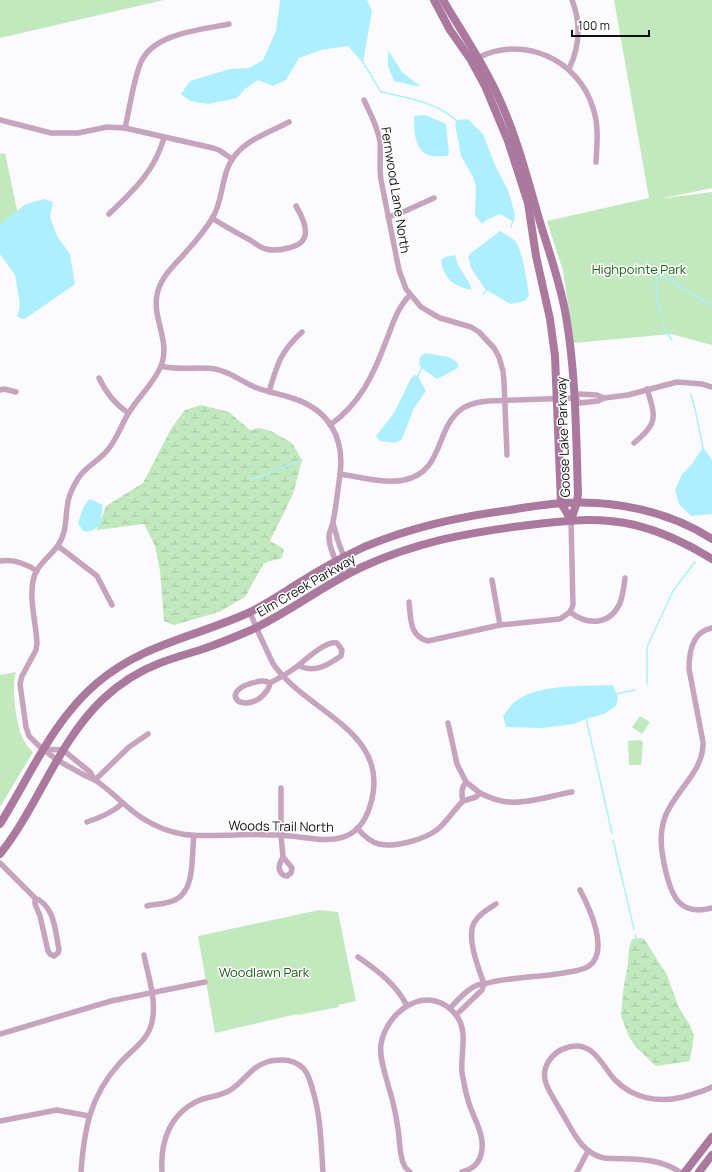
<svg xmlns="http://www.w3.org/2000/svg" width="712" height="1172" font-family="Manrope,sans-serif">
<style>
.wetland{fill:url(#wetland-marsh)}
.park{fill:#c1e9bd}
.water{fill:#adefff}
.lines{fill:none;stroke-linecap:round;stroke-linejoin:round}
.stream{stroke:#adefff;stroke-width:1.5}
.street{stroke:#c7a4bd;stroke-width:5.5}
.secondary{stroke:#ab799e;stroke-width:8}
.labels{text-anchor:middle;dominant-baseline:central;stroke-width:3;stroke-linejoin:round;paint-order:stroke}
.street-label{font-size:13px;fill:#111113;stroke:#fff}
.park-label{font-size:13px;fill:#1a5a19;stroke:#fff}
</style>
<defs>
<pattern id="wetland-marsh" width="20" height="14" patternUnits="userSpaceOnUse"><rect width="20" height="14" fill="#c1e9bd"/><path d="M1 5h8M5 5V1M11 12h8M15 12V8" fill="none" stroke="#a5c7a2"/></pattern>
</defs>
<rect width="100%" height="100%" fill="#fbfbfe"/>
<g class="wetland">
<path d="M201,405l28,7 21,18 9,-2 12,3 21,12 10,17 -9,34 -23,47 14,8 -2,9 -18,5 -19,34 -26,15 -45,13 -10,-4 -4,-50 -5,-25 -11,-22 -47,6 9,-24 37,-23 29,-56 13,-17z"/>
<path d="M641,938l3,1 23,36 12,33 11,17 4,11 -4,25 -34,5 -20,-19 -7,-10 -8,-21 2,-24 5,-29 1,-15 3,-9z"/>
</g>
<g class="park">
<path d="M0,0h164l-164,38z"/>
<path d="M614,0h98v188l-53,11 53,-7v153l-41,-11 -97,9 -11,-72 -16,-50 102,-23z"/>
<path d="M5,153l16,76 -21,5v-80z"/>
<path d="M16,672c-5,15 0,50 6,65 3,6 6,11 11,15l-33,55v-132z"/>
<path d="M640,716l10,6 -8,12 -10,-7z"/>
<path d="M640,740l3,2 -2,23h-12l-1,-24z"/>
<path d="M319,910l19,2 18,89 -18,4 1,2 -41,8 -1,-1 -82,19 -17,-97z"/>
</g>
<g class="water">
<path d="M280,0h87l5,11 -9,52 -15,-17 -27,4 -22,8 -13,22 -13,6 -15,-6 -13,9 -8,9 -29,6 -18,-3 -9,-7 9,-13 40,-12 19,-1 14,-8 13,-29z"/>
<path d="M388,50l14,22 18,14h-5l-21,-5 -6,-15z"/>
<path d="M425,115l21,9 3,30 -2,2c-6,0 -14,1 -19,-1 -14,-5 -14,-27 -14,-39z"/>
<path d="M468,119l15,15 12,31 13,25 7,24 -1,8 -14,-8 -14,6 -4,4 -7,-9 1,-28 -3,-10 -12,-21 -6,-32 2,-4z"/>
<path d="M44,199l9,3 -3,15 7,19 13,18 5,30 -50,35 -8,-2 3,-12 -5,-30 -15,-21v-30l26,-20z"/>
<path d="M500,231c5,3 13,7 16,11 7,11 11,39 13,53l-4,6 -15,3 -25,-15 -14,-21 -3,-12 3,-3z"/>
<path d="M455,255l3,10 13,21v4c-18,-4 -27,-11 -30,-30l4,-3z"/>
<path d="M425,353l24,4 9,6v5l-21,11 -14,-10 -4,-4 1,-8z"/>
<path d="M415,375l3,1 8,15 -12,17 -12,31 -7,4 -15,-2 -4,-5 18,-23 17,-35z"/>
<path d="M703,447l9,13v54l-21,2 -12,-12 -4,-14 7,-16 10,-10z"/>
<path d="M90,499l13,6 -2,13 2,4c-6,6 -11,11 -20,9l-5,-8c3,-8 5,-19 12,-24z"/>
<path d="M613,685l5,13 -2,8 -12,8 -18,5 -12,5 -32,4 -36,-1 -3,-11c4,-5 8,-12 14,-16 22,-16 69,-14 96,-15z"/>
</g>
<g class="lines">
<g class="stream">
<path d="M363,62l18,30c26,6 57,10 77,30"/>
<path d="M511,227l2,-7"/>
<path d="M483,294l5,-5"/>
<path d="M662,318l-5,-18 -1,-22 7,-1 7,3 42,26"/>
<path d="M663,323l1,6 8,11"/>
<path d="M418,376l4,-9"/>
<path d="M691,394l4,15 8,39"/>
<path d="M251,480l51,-20"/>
<path d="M647,684v-37l26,-56 22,-29"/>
<path d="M616,694l19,-4"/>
<path d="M586,718l26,115"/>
<path d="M613,840l21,89"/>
<path d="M635,935l2,6"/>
</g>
<g class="street">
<path d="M478,58c45,-24 101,2 115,50 6,17 4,36 3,54"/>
<path d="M569,69c11,-23 12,-46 3,-69"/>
<path d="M364,100c6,13 14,27 16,42 1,13 -1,25 1,38l18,90 7,19 15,18 10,6 9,5 31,9 8,5 15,16 5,9 4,14 1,10 3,74"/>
<path d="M0,120l51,13h27l29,-6 18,1 88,20 6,2 13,9"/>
<path d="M125,128c5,-21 8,-47 16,-66 13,-29 60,-32 88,-38"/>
<path d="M109,214c25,-24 45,-42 55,-76"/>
<path d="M388,217l15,-5 31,-14"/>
<path d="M212,218c12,8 25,15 38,22 5,3 10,8 16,9 7,2 15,1 22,-1 26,-5 18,-25 8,-42"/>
<path d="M161,366c18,5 36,0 54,3 16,3 27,13 42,19 11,4 23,6 35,10 36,11 53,39 48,76 -2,16 -4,33 -7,48 -1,5 -4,10 -4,15 0,13 9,27 14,40"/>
<path d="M99,378c7,15 16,26 29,35"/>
<path d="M0,390l4,-1 12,3"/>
<path d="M269,392c8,-27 11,-40 33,-60"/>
<path d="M575,398l5,5 18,-2 6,-3 24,-3 49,-13 25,2 10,3"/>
<path d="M575,398l4,-4 18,1 7,3"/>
<path d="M330,425c30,-21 44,-51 56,-84 7,-17 11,-33 24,-46"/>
<path d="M634,443c24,-20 22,-25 13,-54"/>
<path d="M340,474c19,3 46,10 64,6 39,-8 31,-48 55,-69 8,-7 18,-9 29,-10l87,-3"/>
<path d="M333,523l5,18 12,32"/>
<path d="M58,546l39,30 15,29"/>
<path d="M0,561c14,-2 25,2 37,10"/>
<path d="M492,580l8,45"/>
<path d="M409,602c2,17 0,34 19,39l72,-16 60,-6 10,-7 3,-7 -2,-85"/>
<path d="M250,612c5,14 12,28 18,41 3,6 5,12 9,16 35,45 116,65 93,137 -15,49 -56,30 -93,29 -14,0 -28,-1 -42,0 -37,1 -60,4 -93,-17 -17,-11 -30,-27 -47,-38l-9,-4 -29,-16 -19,-15 -9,-9 -3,-9 -6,-43 2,-8 14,-26 1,-7c-1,-22 -11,-54 0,-73 9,-14 23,-21 27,-38 2,-8 2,-16 3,-24 1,-12 6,-22 12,-31 7,-10 17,-15 25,-23 12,-11 16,-27 24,-40 10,-17 24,-28 32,-46 12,-25 -8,-49 -3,-73 3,-18 18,-30 29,-43 10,-11 20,-23 27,-35 12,-21 7,-47 25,-65 13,-14 34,-21 51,-30"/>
<path d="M570,612c18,14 40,13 50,-9 3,-8 4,-17 5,-25"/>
<path d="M712,628c-20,4 -23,24 -23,41l14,73c1,30 -28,48 -38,75 -6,17 -4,33 0,51 6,27 14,49 47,40"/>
<path d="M270,683c-7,-4 -14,-1 -21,1 -27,9 -9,28 11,14 5,-4 9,-8 10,-15 7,-4 15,-8 22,-13 10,-6 32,-30 45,-27l5,7 -1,6c-15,10 -25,17 -42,10"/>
<path d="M448,723l9,41 9,18"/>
<path d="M43,749l20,1 27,22 5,8"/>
<path d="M95,780l34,-33 19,-13"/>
<path d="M466,782l14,11 -4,4 -13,4c-2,-7 -2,-13 3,-19z"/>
<path d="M281,788v47l2,22 9,11 -1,5 -4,3 -4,-1c-7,-6 -3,-12 0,-18"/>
<path d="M480,793c10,5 19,9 30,9 17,2 44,-7 62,-10"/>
<path d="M87,822c14,-5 25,-9 36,-19"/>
<path d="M357,828c6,7 13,14 22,16 15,4 47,-5 59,-15 9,-8 16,-19 25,-28"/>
<path d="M0,863l35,35c20,8 20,33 24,51l-1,4 -4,3 -4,-2 -2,-3 -8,-35 -5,-12v-6"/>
<path d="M147,906c8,-2 20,-2 28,-6 21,-10 16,-44 19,-64"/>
<path d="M358,957c19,13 39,28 49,49"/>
<path d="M484,984c-5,-15 -18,-46 -10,-61 5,-9 14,-14 22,-19"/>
<path d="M450,1008c8,-8 22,-25 34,-24 28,-8 57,-6 85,-12 7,-1 14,-2 20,-6 21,-15 0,-59 -9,-76"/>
<path d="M456,1015l26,-25 2,-6"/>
<path d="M0,1034l111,-33 94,-19"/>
<path d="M0,1121l57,-11 32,6"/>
<path d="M81,1172c3,-42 9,-76 38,-108 12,-14 29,-23 33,-42 5,-22 -4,-46 -8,-67"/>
<path d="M162,1172c-2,-31 8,-59 38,-72 11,-4 22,-4 32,-11 13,-9 19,-22 35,-27 5,-2 10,-2 15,-2 8,0 16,3 22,9 5,6 7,14 9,22 8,27 8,53 10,81"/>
<path d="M410,1172c-2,-2 -5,-4 -6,-7 -5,-10 -4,-25 -6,-36 -2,-14 -5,-29 -10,-44 -3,-13 -9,-27 -7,-41 6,-35 49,-62 75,-29 13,16 4,39 6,58 2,9 3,18 6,27 4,16 16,32 14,49 -1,12 -8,20 -20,23"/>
<path d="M577,1172l11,-21"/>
<path d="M680,1172c-24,-16 -49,-12 -76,-14 -23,-5 -31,-27 -42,-45 -5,-9 -11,-18 -15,-27 -8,-18 5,-35 22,-39 25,-6 33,19 46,33 19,19 44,23 68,17 10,-3 20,-5 29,-10"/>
</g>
<g class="secondary">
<path d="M434,0l16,30 21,30 14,26 23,55 20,62 8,53 14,63 5,37 6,147 10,17"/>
<path d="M443,0c18,31 39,61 54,94 21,44 32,92 46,138 9,28 18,55 23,84 10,59 10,119 12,178l-1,8 -6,18"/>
<path d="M0,824c30,-48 53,-104 97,-141 46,-39 98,-46 151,-70 19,-9 36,-21 54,-32 20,-13 41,-24 62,-34 48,-20 94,-30 146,-37 18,-3 36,-6 54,-7 50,-3 105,8 148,36"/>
<path d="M0,854c39,-49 57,-111 103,-155 16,-15 36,-28 57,-36 13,-5 27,-9 40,-13 18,-6 35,-13 51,-20 39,-18 72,-45 111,-63 52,-24 103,-34 159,-41 40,-5 74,-10 114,-1 28,7 53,19 77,34"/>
<path d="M685,1172l27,-35"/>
<path d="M699,1172l13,-17"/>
</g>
</g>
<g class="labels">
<g class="street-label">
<text transform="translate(396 190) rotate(81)">Fernwood Lane North</text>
<text transform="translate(563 437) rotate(-92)">Goose Lake Parkway</text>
<text transform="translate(306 585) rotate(-30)">Elm Creek Parkway</text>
<text transform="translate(281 826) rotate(1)">Woods Trail North</text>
</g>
<g class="park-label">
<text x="639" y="269">Highpointe Park</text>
<text x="264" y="972">Woodlawn Park</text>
</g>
</g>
<path d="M572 30v6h77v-6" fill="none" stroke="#111113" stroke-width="2"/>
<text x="578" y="30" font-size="12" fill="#111113" stroke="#ffffff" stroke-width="3" paint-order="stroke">100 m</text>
</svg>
